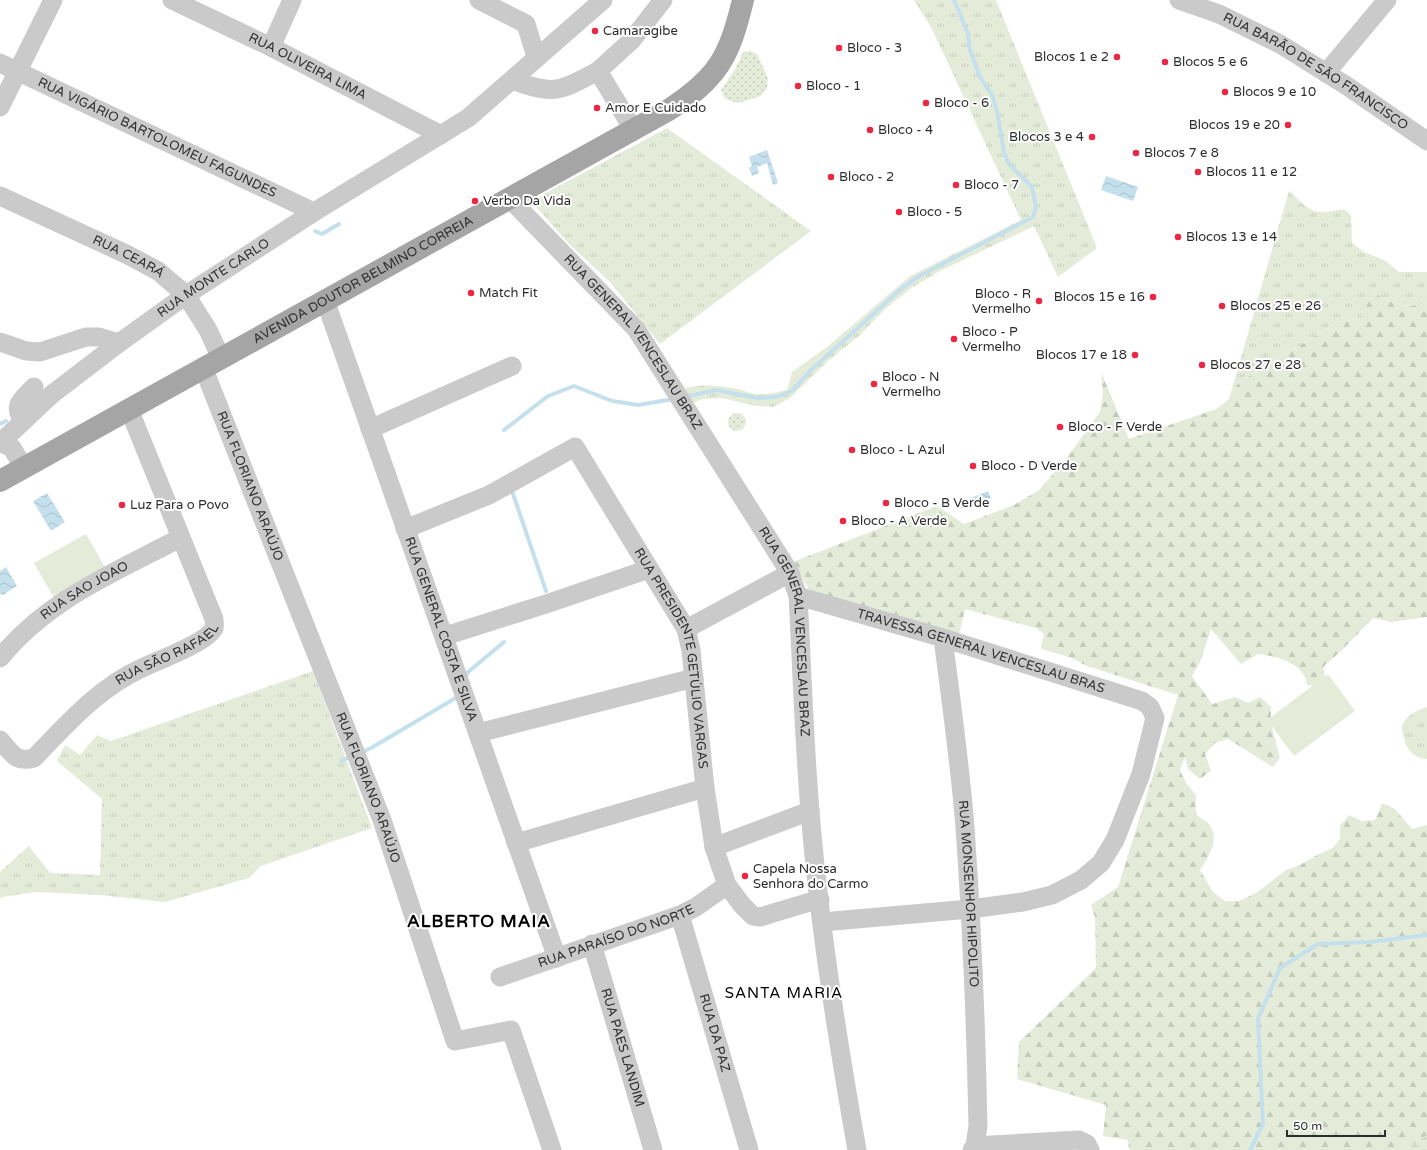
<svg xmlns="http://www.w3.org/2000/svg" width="1427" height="1150" font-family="'Varela Round',sans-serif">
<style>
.grass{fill:url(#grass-tufts)}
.forest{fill:url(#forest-firs)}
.wetland{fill:url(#wetland-marsh)}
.park{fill:url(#park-dots)}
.pitch{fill:#e4ecd9}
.water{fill:url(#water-waves)}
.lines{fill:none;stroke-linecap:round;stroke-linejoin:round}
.stream{stroke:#c4e0ed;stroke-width:4}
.minor{stroke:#cacaca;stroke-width:19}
.major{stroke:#a5a5a5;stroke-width:22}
.poi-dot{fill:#ed2641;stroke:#fff;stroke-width:1.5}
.labels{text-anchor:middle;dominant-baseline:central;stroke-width:4;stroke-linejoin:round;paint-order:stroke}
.poi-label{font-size:13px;fill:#2d2d2d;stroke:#fff;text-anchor:start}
.street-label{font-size:13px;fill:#2d2d2d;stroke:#fff}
.quarter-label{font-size:15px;letter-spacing:1px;fill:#000;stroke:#fff}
.district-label{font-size:17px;font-weight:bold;letter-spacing:1px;fill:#000;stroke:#fff}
</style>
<defs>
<pattern id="grass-tufts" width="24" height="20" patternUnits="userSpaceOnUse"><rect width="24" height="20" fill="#e4ecd9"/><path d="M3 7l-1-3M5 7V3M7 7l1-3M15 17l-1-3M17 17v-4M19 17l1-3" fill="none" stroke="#c4cbbb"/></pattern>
<pattern id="forest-firs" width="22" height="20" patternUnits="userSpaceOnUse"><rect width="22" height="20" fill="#e4ecd9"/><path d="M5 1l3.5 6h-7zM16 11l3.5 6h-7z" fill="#c4cbbb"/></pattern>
<pattern id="wetland-marsh" width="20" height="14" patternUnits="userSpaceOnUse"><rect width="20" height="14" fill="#e4ecd9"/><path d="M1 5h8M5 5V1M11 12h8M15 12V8" fill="none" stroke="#c4cbbb"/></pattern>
<pattern id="park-dots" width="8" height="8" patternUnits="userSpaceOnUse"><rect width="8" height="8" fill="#e4ecd9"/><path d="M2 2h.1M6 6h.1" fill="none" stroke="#c4cbbb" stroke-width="1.8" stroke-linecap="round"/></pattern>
<pattern id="water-waves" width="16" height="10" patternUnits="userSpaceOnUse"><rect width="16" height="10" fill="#c4e0ed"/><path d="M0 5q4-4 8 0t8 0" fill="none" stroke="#a9c0cc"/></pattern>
</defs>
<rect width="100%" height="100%" fill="#fff"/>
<g class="grass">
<path d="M914,0h82l101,248 -39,29 -24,-51 -96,46 -28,17 -25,20 -25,26 -32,26 -38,37 -17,9 -17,-1 -34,-8 -19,1 -13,5 -9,-13c10,-9 44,-5 57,-2 6,1 12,5 18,5 11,1 21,-2 31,-4l5,-18 35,-25 83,-71 111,-56 -89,-191z"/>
<path d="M667,128l144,103 -151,113 -50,-62 -39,-36 -40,-45z"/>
<path d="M1289,191c24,22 22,24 55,18l7,6 1,28 12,9 22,9 13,11h28v30c-18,9 -36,0 -53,-9l-15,26 -21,3 -100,61 -9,16z"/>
<path d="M313,671l59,157 -111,38 -12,12 -84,24 -65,-7 -64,-3 -34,5 -2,2v-27l29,-26 21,27 50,2 2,-76 -45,-38 8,-16 15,10 17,-20 14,6z"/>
<path d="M1427,707v52h-1c-15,-2 -20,-11 -23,-25 -1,-4 -2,-8 1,-12 5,-8 14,-12 23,-15z"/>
</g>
<path class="forest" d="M1374,293c17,9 34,18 53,9v315l-36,5 -18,-4 -33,34 -16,14 1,20 -18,-1c-2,-22 -31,-29 -49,-31l-17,10 -30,-35 -11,33 -8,14 20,28 23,-7 13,6 12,-6 11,10v17l9,34 -7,9 -45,-28 -13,4 -10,11 6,17 -11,8 -12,-10 -3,-12 -5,13 6,13 10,12c0,5 -1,12 0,16 1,8 9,8 13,13 12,15 -1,33 -9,46l13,22 12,9h14l17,-8 30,-23 14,-5 19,-11 14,-6 7,-10v-12l9,-11 13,6 13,-1 7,-17 13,6 17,20 15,-4v311l-12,4 -9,10h-277l-1,-10 -25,-4 3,-31 -89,-26 2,-37 77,-74 -1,-51 -4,-12 27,-18 60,-192 -91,-29 -15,-8 -31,-9 3,-15 -8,-6 -71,-19 -6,26 -150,-45 -16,-28 144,-56 27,18 50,-19 25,-15 27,-31 34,-47 3,-18 -2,-22 28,67 87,-30 13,-10 9,-16 100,-61 21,-3z"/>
<path class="wetland" d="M1427,1136v14h-21l9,-10z"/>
<g class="park">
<path d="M751,51l6,3 11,24 -1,10 -6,8 -23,7 -13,-4 -4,-9 15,-22 7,-16z"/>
<circle cx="737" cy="422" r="9"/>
</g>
<g class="pitch">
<path d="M86,534l20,35 -52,29 -20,-35z"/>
<path d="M1328,674l27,37 -61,45 -27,-36z"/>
</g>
<g class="water">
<path d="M767,150l11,33 -5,2 -6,-22 -10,4 2,6 -7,3 -3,-8 3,-2 -3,-9z"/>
<path d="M1106,176l32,11 -5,14 -32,-11z"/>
<path d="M988,491l3,7 -27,11 -5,-1 2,-6z"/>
<path d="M47,493l18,29 -14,9 -18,-30z"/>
<path d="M6,567l11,19 -14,9 -3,-1v-23z"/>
</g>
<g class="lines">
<g class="stream">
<path d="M315,231l7,3 17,-10"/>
<path d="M685,397l31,-7 42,8 18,-1 16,-6 19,-21 90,-81 20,-14 112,-58 3,-10 -4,-20 -23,-23 -5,-12 -7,-41 -5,-16 -12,-18 -10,-27 -2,-16 -14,-34"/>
<path d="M0,424l6,-3"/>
<path d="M504,430l44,-34 26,-10 38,15 26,4 36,-6"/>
<path d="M511,488l35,103"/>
<path d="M465,678l3,-6 36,-30"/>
<path d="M362,752l9,-4 88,-52"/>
<path d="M341,761l11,-5"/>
<path d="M1250,1150l13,-26 -5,-105 22,-51 38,-24 52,-2 57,-7"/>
</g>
<g class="minor">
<path id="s1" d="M172,0l99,47 170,88"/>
<path d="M479,0l47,24 10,33"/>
<path id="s2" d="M1179,0l40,14 61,30 67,42 80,55"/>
<path d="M271,47l21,-47"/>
<path id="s3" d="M0,63l314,149"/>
<path d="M598,71l34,-31 31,-40"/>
<path d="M1326,73l61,-73"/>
<path d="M512,80c44,16 47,11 86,-9l35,58"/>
<path d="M0,107l53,-107"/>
<path id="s4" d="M0,196l128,59 30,16 28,24 22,35 13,28"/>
<path id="s5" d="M509,198l127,131 154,244 8,23c4,72 6,144 12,215 9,114 27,227 47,339"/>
<path id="s6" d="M325,300l232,658"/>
<path d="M0,342l26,9 14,1 46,-15h13l20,6"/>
<path id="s7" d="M203,367l179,453 73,221 56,-11 41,120"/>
<path d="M23,421c-11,-17 -1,-21 11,-34"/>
<path d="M370,429l142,-63"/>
<path d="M0,442l12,6 12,20"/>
<path id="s8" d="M1,442l50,-47 68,-52 67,-48 128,-83 154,-94 135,-118"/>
<path id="s9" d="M405,529l84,-34 86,-48 111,182 5,21 14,138 9,59 13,38 15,20 11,11 8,1 9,-3 50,-15"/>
<path id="s10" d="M798,596l145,42 199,63 8,6 5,11 -14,56 -26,66 -14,23 -20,17 -29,15 -29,7 -53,7 -148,13"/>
<path d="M686,629l104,-56"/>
<path d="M445,636l101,-32 103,-35"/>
<path id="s11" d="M943,638c8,63 17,126 22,189 7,100 11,200 13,299l-3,20 -3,4"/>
<path id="s12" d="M0,658c48,-59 114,-85 180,-120"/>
<path d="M478,733l216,-55"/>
<path id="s13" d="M0,740c12,13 15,23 34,18 33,-34 64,-70 108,-90 15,-7 66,-26 72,-40 1,-2 0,-6 0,-9l-85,-210"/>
<path d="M516,843l189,-55"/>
<path d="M714,847l96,-36"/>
<path id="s14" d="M680,915l69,235"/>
<path id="s15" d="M592,944l61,206"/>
<path id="s16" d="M500,977l180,-62 16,-8 31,-22"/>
<path d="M975,1146l104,-6 8,4 3,6"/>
</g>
<path class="major" id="s17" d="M0,481l667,-370c51,-33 62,-53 76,-111"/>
</g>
<g class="poi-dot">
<circle cx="595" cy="31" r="4"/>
<circle cx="839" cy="48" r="4"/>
<circle cx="1117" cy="57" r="4"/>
<circle cx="1165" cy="62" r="4"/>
<circle cx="798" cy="86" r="4"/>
<circle cx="1225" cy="92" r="4"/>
<circle cx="926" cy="103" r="4"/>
<circle cx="597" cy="108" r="4"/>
<circle cx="1288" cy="125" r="4"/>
<circle cx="870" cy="130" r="4"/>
<circle cx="1092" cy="137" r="4"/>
<circle cx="1136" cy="153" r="4"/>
<circle cx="1198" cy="172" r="4"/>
<circle cx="831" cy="177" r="4"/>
<circle cx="956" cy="185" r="4"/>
<circle cx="475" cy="201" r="4"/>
<circle cx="899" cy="212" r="4"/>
<circle cx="1178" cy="237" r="4"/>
<circle cx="471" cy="293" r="4"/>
<circle cx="1153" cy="297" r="4"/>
<circle cx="1039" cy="301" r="4"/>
<circle cx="1222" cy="306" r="4"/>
<circle cx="954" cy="339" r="4"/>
<circle cx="1135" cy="355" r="4"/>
<circle cx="1202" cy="365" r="4"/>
<circle cx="874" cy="384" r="4"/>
<circle cx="1060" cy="427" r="4"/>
<circle cx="852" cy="450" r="4"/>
<circle cx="973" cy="466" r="4"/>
<circle cx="886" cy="503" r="4"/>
<circle cx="122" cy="505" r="4"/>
<circle cx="843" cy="521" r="4"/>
<circle cx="745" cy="876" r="4"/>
</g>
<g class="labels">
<g class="poi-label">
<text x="603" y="31">Camaragibe</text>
<text x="847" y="48">Bloco - 3</text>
<text x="1109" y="57" text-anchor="end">Blocos 1 e 2</text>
<text x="1173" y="62">Blocos 5 e 6</text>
<text x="806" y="86">Bloco - 1</text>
<text x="1233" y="92">Blocos 9 e 10</text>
<text x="934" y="103">Bloco - 6</text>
<text x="605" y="108">Amor E Cuidado</text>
<text x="1280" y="125" text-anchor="end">Blocos 19 e 20</text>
<text x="878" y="130">Bloco - 4</text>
<text x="1084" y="137" text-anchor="end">Blocos 3 e 4</text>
<text x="1144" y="153">Blocos 7 e 8</text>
<text x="1206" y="172">Blocos 11 e 12</text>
<text x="839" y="177">Bloco - 2</text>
<text x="964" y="185">Bloco - 7</text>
<text x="483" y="201">Verbo Da Vida</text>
<text x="907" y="212">Bloco - 5</text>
<text x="1186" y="237">Blocos 13 e 14</text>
<text x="479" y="293">Match Fit</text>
<text x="1031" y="294" text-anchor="end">Bloco - R<tspan x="1031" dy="15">Vermelho</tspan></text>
<text x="1145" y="297" text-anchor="end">Blocos 15 e 16</text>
<text x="1230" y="306">Blocos 25 e 26</text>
<text x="962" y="332">Bloco - P<tspan x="962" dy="15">Vermelho</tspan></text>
<text x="1127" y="355" text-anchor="end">Blocos 17 e 18</text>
<text x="1210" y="365">Blocos 27 e 28</text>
<text x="882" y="377">Bloco - N<tspan x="882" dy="15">Vermelho</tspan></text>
<text x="1068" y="427">Bloco - F Verde</text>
<text x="860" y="450">Bloco - L Azul</text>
<text x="981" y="466">Bloco - D Verde</text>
<text x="894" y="503">Bloco - B Verde</text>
<text x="130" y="505">Luz Para o Povo</text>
<text x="851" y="521">Bloco - A Verde</text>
<text x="753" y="869">Capela Nossa<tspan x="753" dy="15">Senhora do Carmo</tspan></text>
</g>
<g class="street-label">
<text stroke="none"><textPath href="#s1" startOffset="151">RUA OLIVEIRA LIMA</textPath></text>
<text stroke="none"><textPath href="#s2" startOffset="155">RUA BARÃO DE SÃO FRANCISCO</textPath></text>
<text stroke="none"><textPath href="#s3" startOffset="174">RUA VIGÁRIO BARTOLOMEU FAGUNDES</textPath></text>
<text stroke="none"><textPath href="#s4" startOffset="142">RUA CEARÁ</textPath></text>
<text stroke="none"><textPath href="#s8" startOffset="269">RUA MONTE CARLO</textPath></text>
<text stroke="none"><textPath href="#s17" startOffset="415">AVENIDA DOUTOR BELMINO CORREIA</textPath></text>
<text stroke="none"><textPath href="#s5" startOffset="191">RUA GENERAL VENCESLAU BRAZ</textPath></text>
<text stroke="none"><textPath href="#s7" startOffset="128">RUA FLORIANO ARAÚJO</textPath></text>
<text stroke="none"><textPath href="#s12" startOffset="109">RUA SAO JOAO</textPath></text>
<text stroke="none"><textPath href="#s6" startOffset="349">RUA GENERAL COSTA E SILVA</textPath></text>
<text stroke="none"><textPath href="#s5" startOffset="527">RUA GENERAL VENCESLAU BRAZ</textPath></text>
<text stroke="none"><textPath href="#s10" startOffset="191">TRAVESSA GENERAL VENCESLAU BRAS</textPath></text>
<text stroke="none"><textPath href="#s13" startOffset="212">RUA SÃO RAFAEL</textPath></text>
<text stroke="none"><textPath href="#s9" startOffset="426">RUA PRESIDENTE GETÚLIO VARGAS</textPath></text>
<text stroke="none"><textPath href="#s7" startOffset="452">RUA FLORIANO ARAÚJO</textPath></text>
<text stroke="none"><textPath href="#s11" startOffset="257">RUA MONSENHOR HIPOLITO</textPath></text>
<text stroke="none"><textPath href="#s16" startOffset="123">RUA PARAÍSO DO NORTE</textPath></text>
<text stroke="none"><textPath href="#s14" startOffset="123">RUA DA PAZ</textPath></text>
<text stroke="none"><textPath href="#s15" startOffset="108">RUA PAES LANDIM</textPath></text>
</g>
<g class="quarter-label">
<text x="784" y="993">SANTA MARIA</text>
</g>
<g class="district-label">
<text x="479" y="921">ALBERTO MAIA</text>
</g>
</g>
<path d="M1287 1130v6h98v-6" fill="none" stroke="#2d2d2d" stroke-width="2"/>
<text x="1293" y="1130" font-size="12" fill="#2d2d2d" stroke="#ffffff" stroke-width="3" paint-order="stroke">50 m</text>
</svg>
